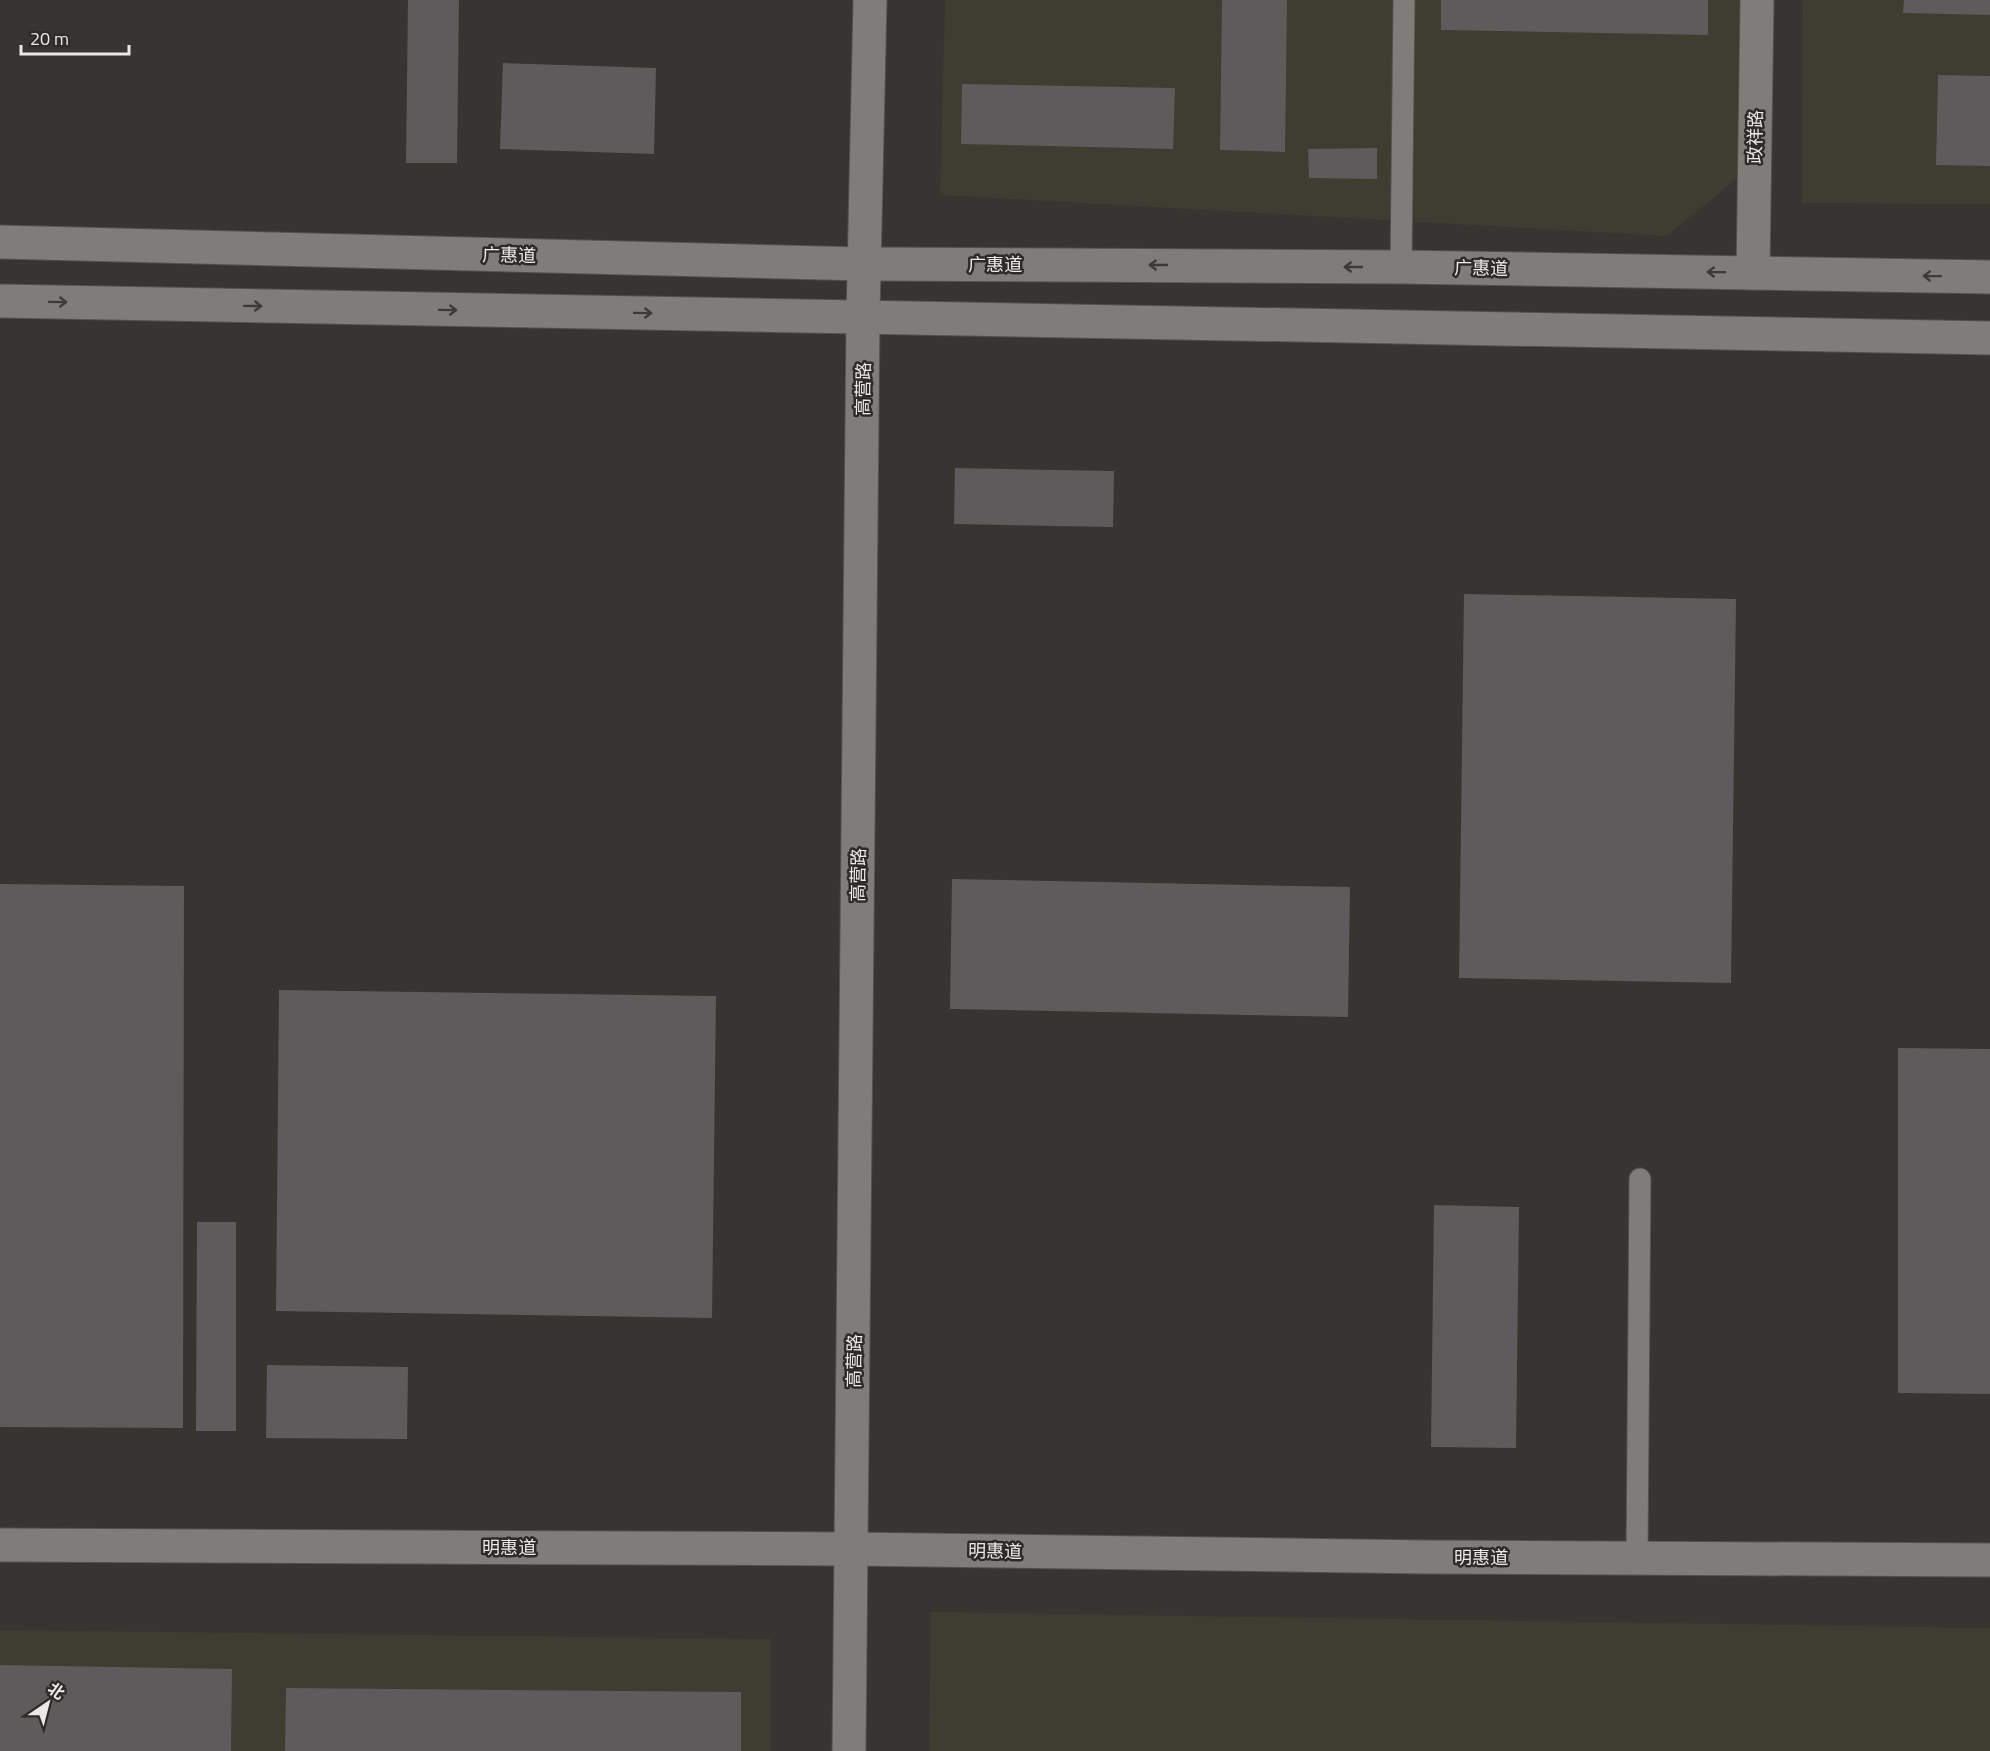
<svg xmlns="http://www.w3.org/2000/svg" width="1990" height="1751" font-family="'Titillium Web','Noto Sans SC',sans-serif">
<style>
.built{fill:#3f3c32}
.building{fill:#5f5a5c}
.lines{fill:none;stroke-linecap:round;stroke-linejoin:round}
.service-casing{stroke:#53524e;stroke-width:23}
.minor-casing{stroke:#53524e;stroke-width:35}
.tertiary-casing{stroke:#53524e;stroke-width:35}
.secondary-casing{stroke:#53524e;stroke-width:35}
.service{stroke:#7e7d79;stroke-width:21}
.minor{stroke:#7e7d79;stroke-width:33}
.tertiary{stroke:#7e7d79;stroke-width:33}
.secondary{stroke:#7e7d79;stroke-width:33}
.oneway{stroke:#3c3b37}
.labels{text-anchor:middle;dominant-baseline:central;stroke-width:5;stroke-linejoin:round;paint-order:stroke}
.street-label{font-size:18px;fill:#eae9e6;stroke:#2c2b27}
</style>
<rect width="100%" height="100%" fill="#363531"/>
<g class="built">
<path d="M945,0h806l4,164 -88,72 -727,-41z"/>
<path d="M1803,0h187v204l-188,-1z"/>
<path d="M931,1612l1059,16v123h-1061z"/>
<path d="M0,1630l771,9v112h-771z"/>
</g>
<g class="building">
<path d="M408,0h51l-2,163h-51z"/>
<path d="M1222,0h65l-2,152 -65,-2z"/>
<path d="M1441,0h267v35l-267,-5z"/>
<path d="M1904,0h86v15l-87,-2z"/>
<path d="M503,63l153,5 -2,86 -154,-5z"/>
<path d="M1938,75l52,1v90l-54,-1z"/>
<path d="M962,84l213,4 -2,61 -212,-5z"/>
<path d="M1377,148v31l-68,-1 -1,-29z"/>
<path d="M955,468l159,3 -1,56 -159,-3z"/>
<path d="M1464,594l272,5 -5,384 -272,-5z"/>
<path d="M952,879l398,8 -2,130 -398,-8z"/>
<path d="M0,884l184,2 -1,542 -183,-1z"/>
<path d="M279,990l437,6 -4,322 -436,-7z"/>
<path d="M1898,1048l92,1v345l-92,-1z"/>
<path d="M1434,1205l85,2 -3,241 -85,-1z"/>
<path d="M197,1222h39v209h-40z"/>
<path d="M267,1365l141,2 -1,72 -141,-1z"/>
<path d="M0,1665l232,4 -1,82h-231z"/>
<path d="M286,1688l455,4v59h-456z"/>
</g>
<g class="lines">
<g class="service-casing">
<g id="service">
<path d="M1401,267l3,-267"/>
<path d="M1637,1558l3,-379"/>
</g>
</g>
<g class="minor-casing">
<path id="minor" d="M1753,273l4,-273"/>
</g>
<g class="tertiary-casing">
<g id="tertiary">
<path d="M0,1545l852,4 574,8 564,3"/>
<path d="M849,1751l14,-1434 7,-317"/>
</g>
</g>
<g class="secondary-casing">
<g id="secondary">
<path d="M0,242l864,22 537,3 589,10"/>
<path d="M0,301l1990,37"/>
</g>
</g>
<use href="#service" class="service"/>
<use href="#minor" class="minor"/>
<use href="#tertiary" class="tertiary"/>
<use href="#secondary" class="secondary"/>
</g>
<defs><path id="oneway-shaft" d="M-6 0H5M1.5-3L5.5 0L1.5 3" fill="none" stroke-width="1.6" stroke-linecap="round" stroke-linejoin="round" transform="scale(1.5)"/></defs>
<g class="oneway">
<use href="#oneway-shaft" transform="translate(1158 265) rotate(-180)"/>
<use href="#oneway-shaft" transform="translate(1353 267) rotate(-180)"/>
<use href="#oneway-shaft" transform="translate(1716 272) rotate(-179)"/>
<use href="#oneway-shaft" transform="translate(1932 276) rotate(-179)"/>
<use href="#oneway-shaft" transform="translate(58 302) rotate(1)"/>
<use href="#oneway-shaft" transform="translate(253 306) rotate(1)"/>
<use href="#oneway-shaft" transform="translate(448 310) rotate(1)"/>
<use href="#oneway-shaft" transform="translate(643 313) rotate(1)"/>
</g>
<g class="labels">
<g class="street-label">
<text transform="translate(1755 137) rotate(-89)">政祥路</text>
<text transform="translate(509 255) rotate(1)">广惠道</text>
<text x="995" y="264">广惠道</text>
<text transform="translate(1481 268) rotate(1)">广惠道</text>
<text transform="translate(863 389) rotate(-89)">高营路</text>
<text transform="translate(858 875) rotate(-89)">高营路</text>
<text transform="translate(854 1361) rotate(-89)">高营路</text>
<text x="509" y="1547">明惠道</text>
<text transform="translate(995 1551) rotate(1)">明惠道</text>
<text x="1481" y="1557">明惠道</text>
</g>
</g>
<g transform="translate(48 1703) rotate(35)" stroke="#2c2b27" stroke-width="4.5" paint-order="stroke">
<path d="M0-4.5L10 22L0 15L-10 22Z" fill="#eae9e6"/>
<text y="-9" font-size="16" font-weight="bold" text-anchor="middle" fill="#eae9e6">北</text>
</g>
<path d="M21 45v9h108v-9" fill="none" stroke="#eae9e6" stroke-width="3"/>
<text x="30" y="45" font-size="18" fill="#eae9e6" stroke="#2c2b27" stroke-width="4.5" paint-order="stroke">20 m</text>
</svg>
